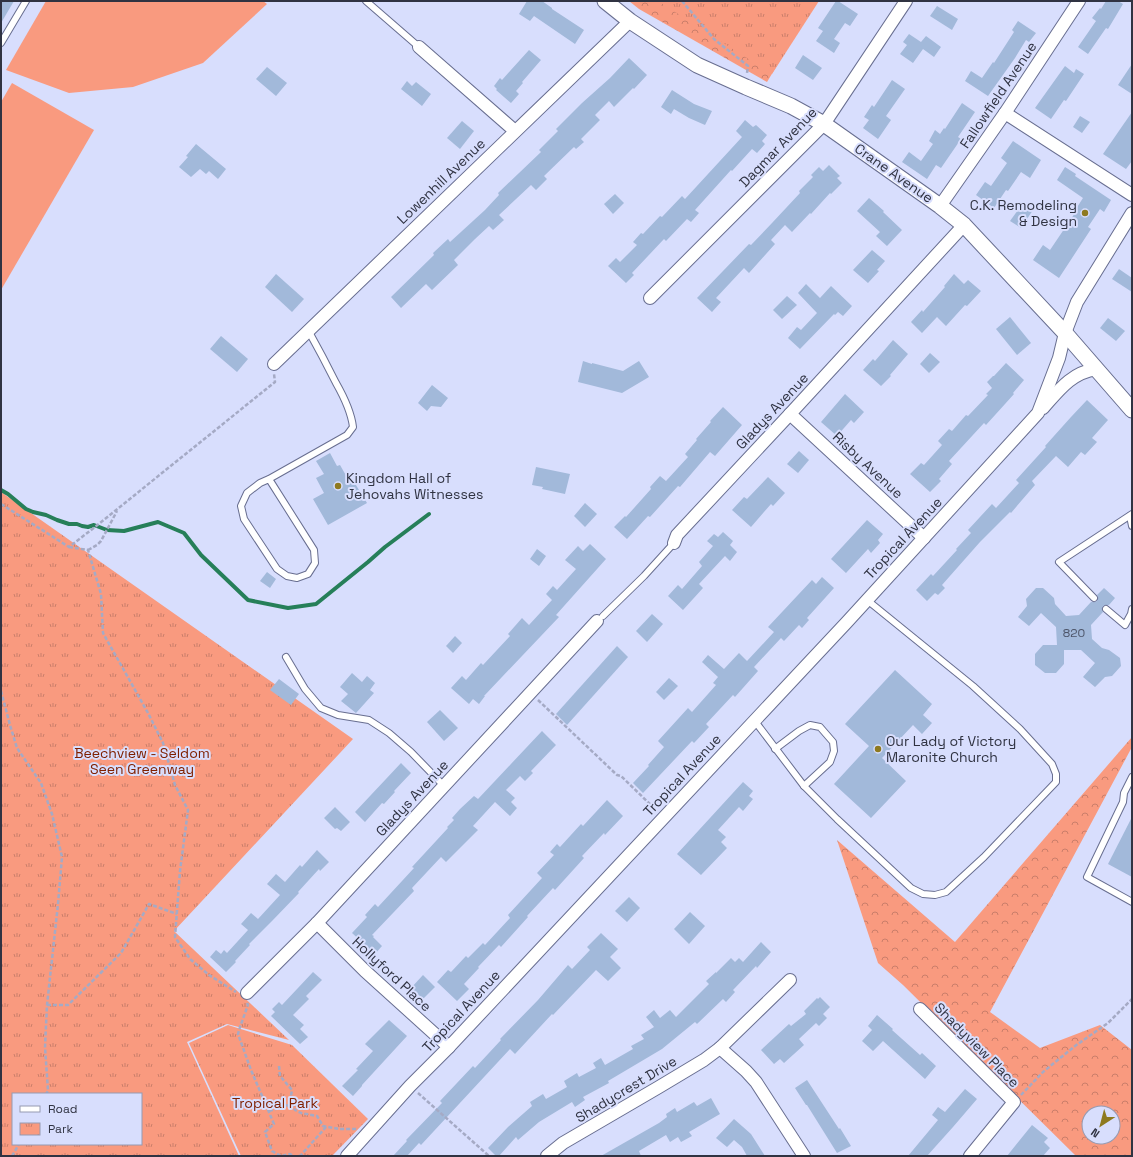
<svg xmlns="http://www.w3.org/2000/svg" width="1133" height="1157" font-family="'Space Grotesk',sans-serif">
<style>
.grass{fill:#f99a7f}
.forest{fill:url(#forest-crowns);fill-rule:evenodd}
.park{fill:url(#park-tufts);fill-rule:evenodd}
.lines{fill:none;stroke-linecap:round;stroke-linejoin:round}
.stream{stroke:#267f59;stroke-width:4}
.building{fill:#a2b9da}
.service-casing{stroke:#686e90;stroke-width:8}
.minor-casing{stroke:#686e90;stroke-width:14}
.tertiary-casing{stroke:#686e90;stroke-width:17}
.path{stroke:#a5aac5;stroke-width:2.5;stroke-dasharray:4 2;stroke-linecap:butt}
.service{stroke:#fff;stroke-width:6}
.minor{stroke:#fff;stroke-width:12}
.tertiary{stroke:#fff;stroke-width:15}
.poi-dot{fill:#8e7a20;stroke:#d8defd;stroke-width:1.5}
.labels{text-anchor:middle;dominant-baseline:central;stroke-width:4;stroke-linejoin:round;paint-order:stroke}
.number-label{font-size:12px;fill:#4c5468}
.street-label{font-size:14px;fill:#303342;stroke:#d8defd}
.poi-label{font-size:14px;fill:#303342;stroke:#d8defd;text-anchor:start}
.park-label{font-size:14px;fill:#7f2000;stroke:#d8defd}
</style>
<defs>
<pattern id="forest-crowns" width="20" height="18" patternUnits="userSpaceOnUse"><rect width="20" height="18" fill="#f99a7f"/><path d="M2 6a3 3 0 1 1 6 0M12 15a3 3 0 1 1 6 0" fill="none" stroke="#ca7e6a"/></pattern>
<pattern id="park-tufts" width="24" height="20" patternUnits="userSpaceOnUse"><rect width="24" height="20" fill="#f99a7f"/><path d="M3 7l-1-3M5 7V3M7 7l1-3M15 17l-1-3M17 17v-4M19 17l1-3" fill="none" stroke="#ca7e6a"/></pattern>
</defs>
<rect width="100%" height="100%" fill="#d8defd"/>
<g class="grass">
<path d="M46,1h217l4,3 -64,59 -70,24 -64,6 -63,-23z"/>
<path d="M12,83l82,47 -93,160v-188z"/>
</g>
<g class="forest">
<path d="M629,1h187l-49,81 -128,-73z"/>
<path d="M1132,737v10l-142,265 50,36 60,-23 32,25v106h-56l-173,-171 -25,-22 -41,-123 118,102zM1089,1113h24v24h-24z"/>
</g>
<g class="park">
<path d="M658,1h161l-47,73z"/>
<path d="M1,492l352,247 -179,192 115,109 -62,-16 -40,18 52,114h-238zM13,1094h128v50h-128z"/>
<path d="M228,1025l64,20 76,74 -36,37h-91l-52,-113z"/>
</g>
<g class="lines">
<path class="stream" d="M1,490l7,4 18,15 7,3 13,3 11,5 12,4h8l5,2 6,1 6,-2 13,5 17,1 34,-9 26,11 17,22 47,45 40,8 28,-4 52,-42 17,-15 44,-33"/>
</g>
<g class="building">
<path d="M1,1h13l-13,22z"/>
<path d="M527,1h15l10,7v1l32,21 -9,14 -41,-28 -4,5 -11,-7z"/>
<path d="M836,1h2l20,13 -8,12 -5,-3 -11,16 6,4 -6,10 -18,-12 7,-10 -5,-3z"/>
<path d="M1106,1h12l5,3 -15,25 -2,-1 -18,26 -10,-7 18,-26 -4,-3 8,-10 1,1z"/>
<path d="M937,6l21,13 -6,11 -22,-14z"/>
<path d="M1018,21l18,12 -7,9 -3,-2 -11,18 -27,38 -23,-15 6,-10 11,7 11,-16 1,1 20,-31 -2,-2z"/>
<path d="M909,34l12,8 5,-6 15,11 -7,10 -11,-8 -10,14 -13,-9 7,-9 -4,-3z"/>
<path d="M529,50l12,10 -19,22 1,1 -7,8 3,3 -8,9 -15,-13 1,-1 -3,-3 6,-8 2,2z"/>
<path d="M803,55l19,13 -9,12 -18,-12z"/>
<path d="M629,58l18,17 -13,14 -1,-1 -19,19 -5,-6 -14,14 5,5 -19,19 3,3 -8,7 -2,-2 -30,29 3,3 -11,11 -5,-5 -32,30 5,5 -11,10 -4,-4 -14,13 -21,21 4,5 -26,25 -6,-6 -25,24 -10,-11 43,-42 -1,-2 15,-14 2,3 35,-32 14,-15 -1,-2 43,-41 -2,-2 19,-19 -2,-2 26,-26 28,-25z"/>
<path d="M1132,64v30l-14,-9z"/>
<path d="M1065,66l9,7 2,-4 8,5 -18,27 -2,-1 -13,19 -16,-11z"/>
<path d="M267,67l20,16 -11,13 -20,-17z"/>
<path d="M892,80l13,9 -19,27 5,4 -13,19 -15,-11 6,-8 -5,-3 8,-12 2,2z"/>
<path d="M407,81l5,5 4,-4 15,12 -9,12 -21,-17z"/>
<path d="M672,90l22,14 18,7 -7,14 -16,-7 -15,-9 -3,5 -10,-7z"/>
<path d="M962,103l13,9 -17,25 3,2 -20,29 -5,-3 -9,14 -25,-17 7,-10 12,9 12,-17 -4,-3 6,-11 5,4 4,-6 1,1z"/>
<path d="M1132,112v49l-6,8 -23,-15z"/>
<path d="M1080,116l10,6 -8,11 -9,-6z"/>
<path d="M745,120l8,7 3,-2 11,10 -5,6 3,3 -8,9 -5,-4 -20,22 -1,-1 -36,40 4,3 -8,9 -4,-3 -21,22 -2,-2 -32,34 2,2 -8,8 -18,-17 8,-8 4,4 17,-17 -4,-3 8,-9 2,1 17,-18 2,1 20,-21 3,3 57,-62 -6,-6z"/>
<path d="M462,121l12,10 -14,18 -13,-11z"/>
<path d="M1013,141l28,19 -11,18 -9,-6 -13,19 -2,-1 -12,18 -18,-13 9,-13 6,4 16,-23 -6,-5z"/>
<path d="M196,144l30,25 -8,10 -9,-8 -3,3 -6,-5 -9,8 -12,-10 9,-10 -2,-1z"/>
<path d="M829,165l11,11 -3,2 5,5 -11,11 -1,-1 -19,21 -1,-1 -18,19 -7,-7 -14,15 4,4 -26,29 -5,-5 -28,30 5,4 -9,10 -15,-14 52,-54 2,1 21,-22 28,-30 -1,-2 14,-14 -2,-2 8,-8 4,4z"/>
<path d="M1065,167l11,7 -1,2 36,24 -7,12 -4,-3 -12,18 3,2 -32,49 -26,-18 10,-15 7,5 25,-37 -1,-1 9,-14 -26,-18z"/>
<path d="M615,194l9,9 -11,11 -9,-10z"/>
<path d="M869,198l15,13 -1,1 19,18 -15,16 -11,-10 4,-4 -23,-21z"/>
<path d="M1023,203l10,7 -12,18 -11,-7z"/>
<path d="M872,250l13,11 -8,9 2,1 -11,12 -15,-13z"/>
<path d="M1119,269l13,9v14l-20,-13z"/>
<path d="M276,274l28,25 -12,13 -27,-25z"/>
<path d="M954,274l10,10 4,-4 13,11 -14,15 -2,-1 -19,21 -9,-9 -15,16 -11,-11 11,-12 1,2 22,-25 -1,-1z"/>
<path d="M806,284l14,14 11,-12 21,20 -9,10 -5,-4 -3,3 -1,-1 -34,35 -12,-11 9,-11 4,3 16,-17 -19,-20z"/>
<path d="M787,296l10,9 -15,14 -9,-9z"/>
<path d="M1010,317l21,26 -14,12 -21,-26z"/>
<path d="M1108,318l17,13 -9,10 -16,-13z"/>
<path d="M221,336l27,23 -11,13 -27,-23z"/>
<path d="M893,340l15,14 -18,21 1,1 -10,10 -18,-16 10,-11 2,2z"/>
<path d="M930,353l10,9 -11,11 -9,-9z"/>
<path d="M583,361l9,3v-1l31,8 16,-10 10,16 -27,16 -44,-11z"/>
<path d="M1006,363l18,17 -11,13 1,1 -9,10 -19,21 -2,-2 -35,38 3,3 -13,15 2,2 -11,11 -20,-18 11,-11 3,2 18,-20 -4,-4 11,-12 3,2 14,-16 2,1 20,-21 -2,-1 6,-6 -5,-6 6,-6h1z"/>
<path d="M432,385l16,13 -7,9 -10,-1 -4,5 -9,-8z"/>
<path d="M845,394l19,18 -10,11 -3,-3 -14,16 -16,-14z"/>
<path d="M1087,400l21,20 -16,18 5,4 -12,13 -4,-3 -13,15 -12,-11 -24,25 3,4 -13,15 -11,13 -1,-1 -30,30 -38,43 3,3 -7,7 -3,-2 -8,8 -11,-11 15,-16 2,2 24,-26 -1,-1 15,-16 -3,-3 24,-26 4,4 23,-25 -3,-3 30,-33 -1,-1 26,-29z"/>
<path d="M723,407l19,18 -27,31 -5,-4 -30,35 -2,-1 -28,31 -2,-1 -21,23 -13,-12 11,-11 1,1 25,-28 -1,-2 10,-11 6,5 22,-24 -3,-3 12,-14 -1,-1 15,-17 -1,-1z"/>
<path d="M799,451l10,9 -11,13 -11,-9z"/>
<path d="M330,453l7,13 3,-1 8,14 3,-2 16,26 -39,22 -15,-26 11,-6 -8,-15 8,-4 -8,-13z"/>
<path d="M536,467l34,7 -5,20 -23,-5 1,-2 -11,-2z"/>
<path d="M768,477l17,16 -12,13 -2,-2 -20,23 -19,-17 12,-13 3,2z"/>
<path d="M585,503l12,11 -12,13 -11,-11z"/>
<path d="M867,520l16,14 -5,6 2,3 -9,10 -3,-4 -22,24 -15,-14z"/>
<path d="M723,532l10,9 -3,4 7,7 -7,9 -5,-5 -26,28 4,4 -20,22 -15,-14 10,-11 4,4 20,-23 -3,-4 14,-16 -6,-5 7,-7 4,3z"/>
<path d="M590,544l16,15 -50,56 3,2 -75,79h1l-6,8 -6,-5 -4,5 -18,-16 11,-12 4,4 15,-17 2,2 27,-29 -2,-2 14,-16 7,7 23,-25 -6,-6 7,-8 4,4 19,-21 -11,-9 13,-14 5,5z"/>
<path d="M537,549l9,7 -7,10 -9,-7z"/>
<path d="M267,572l9,7 -6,9 -10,-7z"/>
<path d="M822,577l12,11 -27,30 2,2 -7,8 -3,-3 -15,16 -3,-3 -27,29 4,4 -23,26 -2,-2 -27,29 3,3 -15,16 -2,-2 -49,52 -10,-10 16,-17 -1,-1 16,-18 -6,-6 30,-33 4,4 24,-27 -3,-2 5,-6 -16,-15 6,-7 16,14 15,-16 8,8 27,-29 -6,-5 44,-47 4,4z"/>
<path d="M1036,588h7l11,10 1,6 11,12 13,-1 12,-13h4l2,-1 1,-4 -1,-2 7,-7 11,10 -6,7h-3l-3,1 -1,3 1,3 -12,13 1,14 10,9 7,2 11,8 1,8 -9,10 -7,1 -10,10 -12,-10 12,-14 -14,-13h-17v14l-8,9h-11l-10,-8v-11l8,-9h14l-1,-18 -15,-14 -12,13 -11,-9 9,-11 -1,-7z"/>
<path d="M652,614l11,10 -16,18 -11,-11z"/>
<path d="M455,636l7,7 -9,10 -7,-7z"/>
<path d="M617,646l11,11 -61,68 -11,-11z"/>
<path d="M895,670l37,34 -9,11 9,8 -10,11 -9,-9 -31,33 24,23 -35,37 -37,-34 35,-38 -24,-22z"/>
<path d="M352,673l10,9 5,-6 8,7 -5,7 4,3 -18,20 -15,-12 7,-7 -8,-7z"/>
<path d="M669,678l9,8 -14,14 -8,-8z"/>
<path d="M279,679l20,15 -8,11 -21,-15z"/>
<path d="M440,710l18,18 -14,13 -17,-19z"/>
<path d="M542,731l14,14 -25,26 2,2 -8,8 -5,-5 -14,14 9,8 -4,4 6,6 -7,8 -15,-14 -22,24 5,4 -32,32 -5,-5 -29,31 2,3 -42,44 2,1 -1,1 9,9 -7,8 -23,-21 15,-16 -2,-2 10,-11 3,3 36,-39 -2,-1 36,-39 -1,-1 7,-7 -2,-2 8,-9 14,-13 4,3z"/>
<path d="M401,763l10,10 -17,18 1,1 -11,12 -2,-1 -17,19 -10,-10z"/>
<path d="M743,782l10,9 -4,5 4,3 -10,12 -4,-4 -21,23 8,7 -5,5 6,6 -26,27 -24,-21z"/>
<path d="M607,800l16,16 -18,19 -1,-2 -22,23 2,2 -29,32 -2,-2 -26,28 1,1 -27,30 -2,-2 -21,22 1,1 -15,16 5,5 -12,12 -20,-19 11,-12 3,2 15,-16 2,2 15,-15 2,2 25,-27 -2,-3 34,-37 -5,-5 17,-18 -4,-3 7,-8 3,3 21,-23 2,2z"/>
<path d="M335,807l15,15 -9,9 -4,-3 -2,1 -11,-11z"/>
<path d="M1132,817v60l-24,-13z"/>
<path d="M317,850l12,12 -9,9 -1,-2 -21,23 1,1 -27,28 -23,23 1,1 -15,16 1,1 -10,10 -16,-15 6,-7 5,4 3,-4 3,3 21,-23 -7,-6 10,-11 7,6 22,-24 -13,-11 9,-10 9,8 15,-17 2,2z"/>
<path d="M629,897l11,11 -13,14 -12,-11z"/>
<path d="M690,912l15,14 -16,18 -15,-15z"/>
<path d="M601,933l17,16 -8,8 11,11 -13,13 -12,-11 -43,45 -1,-1 -37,40 -5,-5 -89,96 -2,-2 -12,13h-14l14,-15 -1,-1 36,-37 -2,-2 33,-35 2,2 26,-28 -1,-1 38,-39 30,-35 4,4 18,-19 -3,-3z"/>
<path d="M761,942l10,10 -14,16 -1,-2 -23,24 2,2 -9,10 -3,-3 -26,25 -2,-2 -33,27 -54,32 1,2 -26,14 2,3 -10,7 -3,-5 -33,20 -21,18 -2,-3 -17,19h-3l-8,-8 20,-21 24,-21 -2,-4 13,-8 3,5 21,-12 -3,-6 13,-8 2,4 17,-9 -3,-5 8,-5 4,7 28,-16 -2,-3 13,-7 -3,-4 13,-8 -8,-10 8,-7 6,8 10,-8 6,7 33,-33 -3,-3 10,-9v1l15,-15 4,4 4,-4 4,4z"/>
<path d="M313,972l9,8 -16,16 3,3 -16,16 11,10 -4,4 8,8 -8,7 -29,-28 4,-4 -3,-3 7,-7 3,3z"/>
<path d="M423,975l12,12 -12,12 -12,-11z"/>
<path d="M820,997l10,10 -7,7 4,4 -8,8 -3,-3 -17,16 5,6 -20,18 -4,-4 -6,5 -13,-14 28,-26 2,2 15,-12 -2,-3 13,-13 1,1z"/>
<path d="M877,1015l16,14 -1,1 28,25 2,-2 14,13 -11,13 -42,-38 -10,10 -11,-10 10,-11 -4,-4z"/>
<path d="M389,1020l18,16 -45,49v1l-9,10 -11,-10 16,-16 -2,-1 17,-18 -8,-7z"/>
<path d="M807,1080l32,49 1,-1 11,18 -14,7 -30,-48h-1l-11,-17z"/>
<path d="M965,1089l12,10 -24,28 -26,29h-19l30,-36 -6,-5 6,-8 7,5z"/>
<path d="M711,1098l9,16 -31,18 3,4 -11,6 -3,-5 -8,5 -4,-7 -27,16 2,5h-40l58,-33 8,-6 -1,-3 9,-6 2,4 17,-10 3,4z"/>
<path d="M734,1119l17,15 14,22h-18l-5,-9 -8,-7 -7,7 -11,-9z"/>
<path d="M1032,1125l16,13 -4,4 6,6 -7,8h-36z"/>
</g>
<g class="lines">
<g class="service-casing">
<g id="service">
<path d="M366,1l53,46"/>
<path d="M1,43l25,-42"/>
<path d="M269,479l45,71 1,13 -7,11 -11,4 -10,-2 -10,-7 -33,-50 -3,-13 6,-13 13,-10 9,-4 78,-44 6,-8c-2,-16 -9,-30 -17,-44 -9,-18 -18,-35 -28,-53"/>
<path d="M1130,516l2,10"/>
<path d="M1094,598l-35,-36 73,-48"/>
<path d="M1106,609l19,16 6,-11 1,-5"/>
<path d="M603,616l41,-40 30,-33"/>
<path d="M286,657l19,32 16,19 17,7 31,5 20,13 22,19 33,34"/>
<path d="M754,720l50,66 33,33 74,69 12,6 12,1 11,-3 38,-35 72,-75v-8l-4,-10 -32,-35 -47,-43 -106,-86"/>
<path d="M775,749l24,-18 11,-6 10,2 13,15 1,9 -4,11 -26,24"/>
<path d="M1132,777l-8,16 -1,9 -36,75 45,25"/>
</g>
</g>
<g class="minor-casing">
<g id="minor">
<path d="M419,47l96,84"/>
<path d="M1005,113l127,82"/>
<path d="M940,206l65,-93 74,-112"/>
<path d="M650,298l174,-174 82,-123"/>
<path d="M274,364l356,-343"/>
<path d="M1043,408c16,-18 28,-35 53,-39"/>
<path d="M790,414l134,124"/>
<path d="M674,543l3,-8 113,-121 174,-189"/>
<path d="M317,923l48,48 84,76"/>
<path d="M247,993l70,-70 280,-302"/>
<path d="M920,1009l94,93 -44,54"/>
<path d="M720,1048l26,23 10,11 48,74"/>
<path d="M347,1156l63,-70 39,-39 398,-425 191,-209 21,-55 6,-25 12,-31 55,-89"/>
<path d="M547,1156l16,-13 96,-56 45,-27 16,-12 70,-68"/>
</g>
</g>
<g class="tertiary-casing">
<path id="tertiary" d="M605,1l25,20 67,44 49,22 45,19 33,18 116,82 24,19 101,108 67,77"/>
</g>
<g class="path">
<path d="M682,1l32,38 34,27 -1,7"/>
<path d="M1,504l68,43 26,-20 180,-145 -1,-8"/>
<path d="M69,547l19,3 13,44 2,39 45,80 15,30 12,42 13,25 -8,61 -5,66 15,22 19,16 27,17"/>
<path d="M88,550l9,-5 4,-4 16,-30"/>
<path d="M1,691l9,34 7,23 24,35 11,31 10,43 -4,47 -11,101 -2,42 3,44 -2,3"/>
<path d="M538,700l79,75 4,1 34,33"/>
<path d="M247,1003l1,2 -8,22 -2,7 13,36 23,54 -9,8 7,19 9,5 9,-2 4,2"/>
<path d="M47,1005h21l53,-52 28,-49 28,10"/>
<path d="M279,1066l1,10 12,14 -2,11 5,9 6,3 16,3 6,10 16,3h18"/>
<path d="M418,1093l71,63"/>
<path d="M1021,1095l22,-23 32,-26 33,-23 24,-24"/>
<path d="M269,1111l23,-7"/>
<path d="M12,1156l7,-12"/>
<path d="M299,1156l2,-1 25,-28"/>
</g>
<use href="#service" class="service"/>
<use href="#minor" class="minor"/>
<use href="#tertiary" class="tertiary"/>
</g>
<g class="poi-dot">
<circle cx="1085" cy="213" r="4"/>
<circle cx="338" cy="486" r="4"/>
<circle cx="878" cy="749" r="4"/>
</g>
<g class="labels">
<g class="number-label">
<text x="1074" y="633">820</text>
</g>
<g class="street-label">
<text transform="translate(998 95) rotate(-56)">Fallowfield Avenue</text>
<text transform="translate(778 147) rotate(-46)">Dagmar Avenue</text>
<text transform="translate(894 173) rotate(35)">Crane Avenue</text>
<text transform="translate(441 181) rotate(-44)">Lowenhill Avenue</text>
<text transform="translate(772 411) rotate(-47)">Gladys Avenue</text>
<text transform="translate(868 465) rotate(43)">Risby Avenue</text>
<text transform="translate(903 538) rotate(-47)">Tropical Avenue</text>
<text transform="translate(682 775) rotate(-47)">Tropical Avenue</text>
<text transform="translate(412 798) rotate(-47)">Gladys Avenue</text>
<text transform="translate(392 974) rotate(43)">Hollyford Place</text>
<text transform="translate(461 1011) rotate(-47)">Tropical Avenue</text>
<text transform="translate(977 1045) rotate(45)">Shadyview Place</text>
<text transform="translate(626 1089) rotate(-31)">Shadycrest Drive</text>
</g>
<g class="poi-label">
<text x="1077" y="205" text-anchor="end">C.K. Remodeling<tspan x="1077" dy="16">&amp; Design</tspan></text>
<text x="346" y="478">Kingdom Hall of<tspan x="346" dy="16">Jehovahs Witnesses</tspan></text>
<text x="886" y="741">Our Lady of Victory<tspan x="886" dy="16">Maronite Church</tspan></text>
</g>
<g class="park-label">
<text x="142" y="753">Beechview - Seldom<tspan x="142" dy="16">Seen Greenway</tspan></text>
<text x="275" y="1103">Tropical Park</text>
</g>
</g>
<rect width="1133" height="1157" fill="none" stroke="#303342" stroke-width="4"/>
<rect x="12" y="1093" width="130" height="52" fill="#d8defd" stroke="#959ab2"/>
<rect x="20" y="1106" width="20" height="6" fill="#ffffff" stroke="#959ab2"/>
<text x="48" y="1113" font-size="12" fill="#303342">Road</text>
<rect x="20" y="1123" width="20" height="12" fill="url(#park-tufts)" stroke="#959ab2"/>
<text x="48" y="1133" font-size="12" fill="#303342">Park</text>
<g transform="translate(1101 1125) rotate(216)"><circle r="19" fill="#d8defd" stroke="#959ab2"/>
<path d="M0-3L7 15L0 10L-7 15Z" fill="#8e7a20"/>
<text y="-6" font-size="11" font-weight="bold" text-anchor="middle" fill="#303342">N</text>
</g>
</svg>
